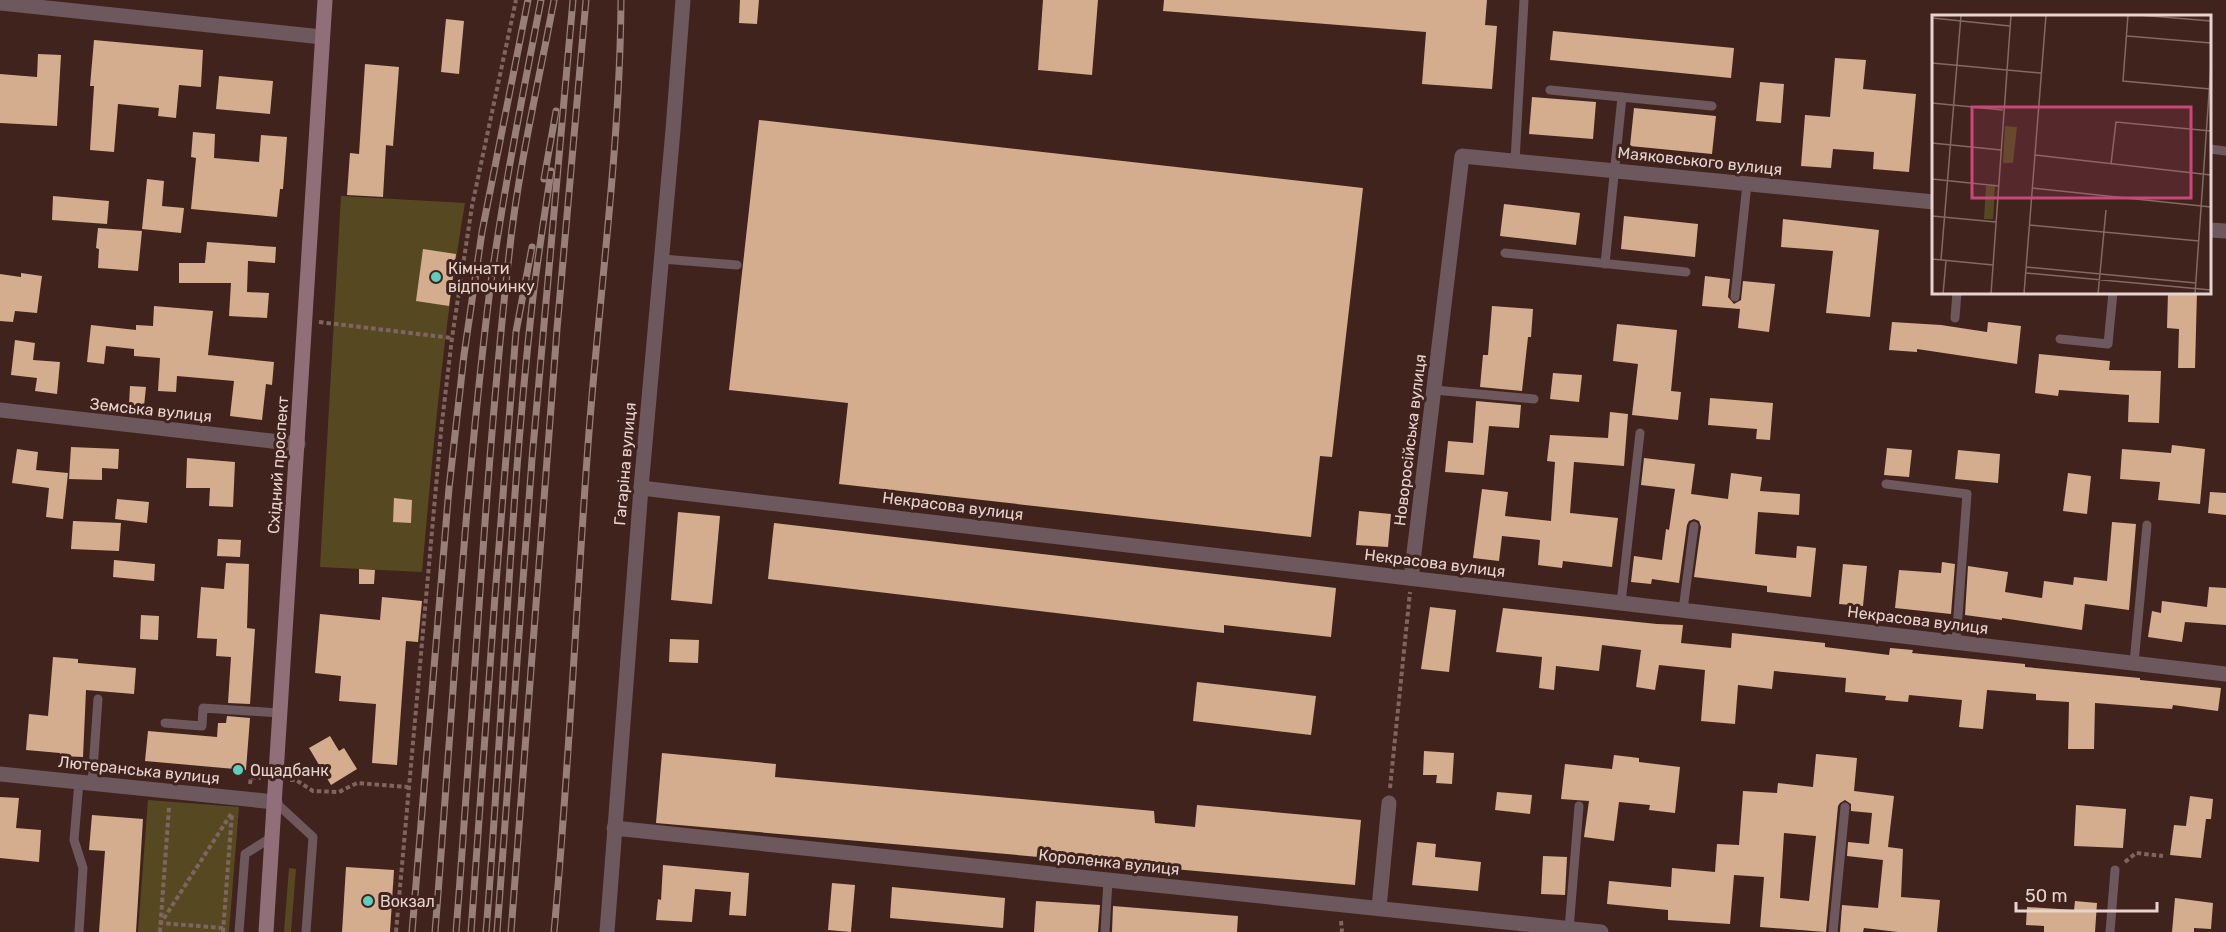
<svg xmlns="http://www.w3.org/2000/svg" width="2226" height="932" font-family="Rubik,sans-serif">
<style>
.green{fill:#564922}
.building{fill:#d4ad8e;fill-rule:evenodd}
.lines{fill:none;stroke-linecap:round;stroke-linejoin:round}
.path{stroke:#7f6560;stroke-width:4;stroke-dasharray:4.5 3;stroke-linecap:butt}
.service{stroke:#6c585d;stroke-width:9}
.minor{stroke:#6c585d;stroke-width:15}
.tertiary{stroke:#6c585d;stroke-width:15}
.secondary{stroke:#906f78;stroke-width:15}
.rail-casing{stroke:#987f7a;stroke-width:7}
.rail{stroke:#41231e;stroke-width:4.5;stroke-dasharray:14;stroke-linecap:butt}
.poi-dot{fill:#5ccebb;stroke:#41231e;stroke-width:2}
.labels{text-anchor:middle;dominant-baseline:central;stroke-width:6;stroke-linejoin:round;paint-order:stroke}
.street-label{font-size:16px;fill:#e7d3cf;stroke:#41231e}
.poi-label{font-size:16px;fill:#e7d3cf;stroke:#41231e;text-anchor:start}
.inset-road{fill:none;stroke:#836965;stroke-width:1.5}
.view{fill:#cb4778;fill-opacity:0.15;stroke:#cb4778;stroke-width:3}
.inset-edge{fill:none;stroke:#e7d3cf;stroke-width:3}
</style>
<rect width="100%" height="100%" fill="#41231e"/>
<g class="green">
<path d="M341,196l124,7c-21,122 -32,246 -43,369l-102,-5z"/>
<path d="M148,800l91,7 -10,125h-91z"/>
<path d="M289,868l7,1 -5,63h-7z"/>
</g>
<g class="building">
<path d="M740,0h19l-2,24 -18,-1z"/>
<path d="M1043,0h55l-6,75 -54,-5z"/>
<path d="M1164,0h323l-2,25 12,1 -5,63 -70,-5 4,-52 -263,-21z"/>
<path d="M446,19l18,2 -5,53 -18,-2z"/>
<path d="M1553,31l181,17 -3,30 -181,-18z"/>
<path d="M94,40l109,10 -2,37 -22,-2 -3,33 -18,-2 1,-8 -41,-4 -4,48 -24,-2 4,-64h-4z"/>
<path d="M38,54l23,1 -4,71 -57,-3v-49l37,3z"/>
<path d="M1835,58l31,2 -3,29 53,5 -7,78 -36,-3 1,-17 -41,-3 -2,19 -30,-2 4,-51 25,2z"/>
<path d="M365,64l34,3 -6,79 -7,-1 -3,52 -36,-2 3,-42 9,1z"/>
<path d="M219,76l54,5 -3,33 -54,-5z"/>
<path d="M1760,82l24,2 -3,39 -25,-2z"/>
<path d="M1532,97l64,5 -3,37 -64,-5z"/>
<path d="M1634,108l82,8 -4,38 -82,-8z"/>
<path d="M759,120l604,68 -31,269 -12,-1 -9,81 -472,-53 9,-81 -119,-13z"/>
<path d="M193,132l22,2 -1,24 45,4 2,-27 26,2 -4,52h-3l-3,28 -86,-8 5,-51 -5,-1z"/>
<path d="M147,179l17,2 -2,25 22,2 -3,25 -39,-4z"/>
<path d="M53,196l56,5 -2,23 -55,-4z"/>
<path d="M1504,204l76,9 -4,32 -76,-9z"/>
<path d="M1624,216l74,8 -3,33 -74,-8z"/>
<path d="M1783,219l96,11 -9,87 -44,-4 7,-62 -52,-4z"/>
<path d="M98,228l44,3 -4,40 -40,-3 1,-19 -3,-1z"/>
<path d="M207,242l69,5 -1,16 -27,-2 -1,31 22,1 -2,25 -38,-2 2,-33h-52v-20h26z"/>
<path d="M423,249l33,5 -7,52 -33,-5z"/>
<path d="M21,273l21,3 -5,37 -22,-2 -2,11 -13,-1v-47l21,3z"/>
<path d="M1705,276l25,3 -2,18 6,7 7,-4 2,-19 32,3 -6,48 -31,-4 2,-19 -38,-3z"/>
<path d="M2168,292h29l-2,76h-17l1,-39 -12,-1z"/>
<path d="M154,306l59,5 -5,44 66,7 -2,23 -6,-1 -4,36 -32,-4 4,-35 -57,-5 -1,16 -18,-1 2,-33 -26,-2v-7l-28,-3 -2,18 -17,-2 4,-37 45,5v-5l17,1z"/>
<path d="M1492,306l41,3 -2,28h-3l-6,54 -42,-4 3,-32h5z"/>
<path d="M1892,322l49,3 46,7 1,-10 33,4 -4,38 -100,-15v3l-28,-2z"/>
<path d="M1617,324l60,6 -6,61 10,1 -3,28 -46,-5 6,-51 -25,-3z"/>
<path d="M15,340l20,3 -2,17 27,2 -3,32 -22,-3 2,-13 -26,-3z"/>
<path d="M2039,354l71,7 -1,9 52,1 -2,52 -31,-1 1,-27 -70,-5 -1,6 -23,-3z"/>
<path d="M1553,373l29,2 -3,27 -29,-3z"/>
<path d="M130,386l16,1 -2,19 -15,-1z"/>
<path d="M1710,398l63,5 -3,37 -14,-1 1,-10 -49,-4z"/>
<path d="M1476,401l45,4 -2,23 -30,-2 -5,49 -39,-3 3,-31 25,2z"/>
<path d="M1610,412l18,2 -4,52 -50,-4 -4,51 48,5 -6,49 -49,-6 -1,7 -24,-3 2,-25 -38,-4 -3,25 -26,-3 9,-69 26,3 -3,24 46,5 4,-59 -8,-1 3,-26 58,3z"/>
<path d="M2172,445l33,4 -5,55 -42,-4 2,-18 -40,-3 2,-30 49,4z"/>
<path d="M71,447l48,2 -1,20 -16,-1v12l-33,-1z"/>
<path d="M1887,448l25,2 -3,27 -25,-2z"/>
<path d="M17,449l21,3 -2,18 32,3 -5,46 -17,-2 3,-29 -37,-5z"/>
<path d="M1958,450l42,4 -2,29 -43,-4z"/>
<path d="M187,458l48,4 -2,45 -24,-1 1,-18h-24z"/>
<path d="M1644,458l51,6 -4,30 37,5 3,-26 31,4 -2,14 40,3 -1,21 -41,-3 -3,42 41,4 1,-12 19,2 -5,49 -44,-5v-6l-73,-9 7,-50 -2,-6 -5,-2 -5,2 -2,4 -8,58 -27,-4 -1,5 -20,-2 3,-26 28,4 4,-31 3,1 6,-41 -34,-4z"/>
<path d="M2068,473l23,3 -4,38 -24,-3z"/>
<path d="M2210,492l16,1v22l-18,-2z"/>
<path d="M394,498l18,2 -1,23 -18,-1z"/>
<path d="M117,499l32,3 -2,21 -32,-4z"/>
<path d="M1359,511l32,3 -3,33 -32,-2z"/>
<path d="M678,512l42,4 -8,88 -41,-4z"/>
<path d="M73,521l48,2 -2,28 -48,-2z"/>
<path d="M2112,522l24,2 -7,86 -44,-6 -3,26 -80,-12v2l-37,-5 3,-49 40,6 -3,20 37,6 2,-17 29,4 1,-8 33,4z"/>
<path d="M774,523l562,65 -5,49 -107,-12v8l-456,-54z"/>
<path d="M218,539l23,1 -1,17 -23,-1z"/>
<path d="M114,560l41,4 -1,17 -41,-4z"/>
<path d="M1942,562l13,2 -4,50 -56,-6 4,-38 42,3z"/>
<path d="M226,563l23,1 -2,64 8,1 -5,75 -22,-1 3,-46 -15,-1 1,-17 -20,-1 4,-51 23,2z"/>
<path d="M1843,564l24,2 -4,40 -24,-2z"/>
<path d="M359,569l16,1 -1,14h-15z"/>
<path d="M2209,587l17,1v37l-41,-3 -3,20 -34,-5 4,-26 9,2 1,-12 45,6z"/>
<path d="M382,597l40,4 -4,41 -12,-1 -9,124 -25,-2 4,-59 -37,-3 2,-25 -26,-3 5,-59 60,6z"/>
<path d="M1430,607l26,3 -7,62 -28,-3z"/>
<path d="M1503,608l154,16 26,1 -2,18 50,5 1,-15 93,10v4l64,8 1,-7 23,2 -1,3 113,11v3l115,11v2l81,8 -3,23 -45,-6 -1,4 -77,-6 -1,46h-26l1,-47 -33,-2v-6l-49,-4 -4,39 -24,-2 3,-27 -53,-5 -1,7 -23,-2 1,-4 -41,-4 1,-14 -72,-7 -2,18 -34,-4 -3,39 -34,-3 4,-51 -46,-5 -4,25 -19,-3 5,-37 -39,-5 -3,26 -43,-5 -2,24 -15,-2 3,-31 -46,-5z"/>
<path d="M141,615l18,1 -1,24 -18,-1z"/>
<path d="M670,639l29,1 -1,23 -29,-1z"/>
<path d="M53,657l25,2v4l58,5 -2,26 -48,-4 -3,67 -23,-1v-3l-34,-3 3,-36 19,2z"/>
<path d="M1197,682l119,14 -5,39 -118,-14z"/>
<path d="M227,716l23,2 -4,52 -101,-9 3,-30 69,6 1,-14h8z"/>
<path d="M330,736l9,15 5,-3 13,21 -26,16 -22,-37z"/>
<path d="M1424,751l30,2 -2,31 -16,-1 1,-8h-14z"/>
<path d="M662,753l114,11 -1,13 379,34 1,12 40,4 2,-22 164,15 -6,65 -699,-62z"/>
<path d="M1816,754l41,4 -3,33 40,5 -6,51 15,2 -2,48 39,3 -3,32h-39l-34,-4 -1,4h-23l2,-27 36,3 5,-48 -36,-4 1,-14 21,2 3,-31 -21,-2v-7l-6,-4 -5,3 -2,3 -12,126 -66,-5 4,-50 -30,-2 -4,49 -62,-4v-10l-61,-6 2,-23 62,6 1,-19 43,4 2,-28 22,1 4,-54 34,2 1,-10 35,4zM1784,833l32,3 -7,65 -29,-3z"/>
<path d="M1614,755l25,3v4l41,5 -5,46 -26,-3 1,-5 -31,-3 -5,39 -30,-4 5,-36 -28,-2 4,-35 47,5z"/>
<path d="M1497,792l35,3 -2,19 -35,-4z"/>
<path d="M2190,796l23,3 -2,20h-5l-5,39 -31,-3 4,-30 12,1z"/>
<path d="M0,797l19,1 -3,30 25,2 -2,32 -39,-4z"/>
<path d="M2076,805l50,4 -3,39 -49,-2z"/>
<path d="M92,815l51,4 -7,113h-37l6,-81 -16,-1z"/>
<path d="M1417,842l19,2 -1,13 46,5 -3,29 -66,-6z"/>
<path d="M1543,856l24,1 -2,38 -24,-1z"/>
<path d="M663,865l86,8 -3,43 -17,-1 2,-23 -36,-3 -3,33 -36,-2 2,-21 3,1z"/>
<path d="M346,867l48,3 -4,62h-48z"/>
<path d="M832,883l23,2 -4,47 -23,-2z"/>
<path d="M892,887l113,11 -2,30 -113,-10z"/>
<path d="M2175,898l38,5 -2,26 -17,-1v4h-22z"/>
<path d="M1036,901l64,4 -2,27h-64z"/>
<path d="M2075,901l22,2 -2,29h-51v-6l-18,-1 1,-18 47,3z"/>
<path d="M1113,906l125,10 -1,16h-125z"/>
</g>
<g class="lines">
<g class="path">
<path d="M319,322l133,16"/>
<path d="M290,780h6l17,11 26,1 18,-9 51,4"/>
<path d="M250,784l1,-7 10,1"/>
<path d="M1390,788l20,-196"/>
<path d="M2125,862l11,-9 27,3"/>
<path d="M1341,921l1,11"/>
<path d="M223,928l-62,-5 70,-109"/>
<path d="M160,932l9,-125"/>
<path d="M223,932l9,-119"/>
<path d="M396,932l45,-501 11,-93 20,-132 44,-206"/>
</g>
<g class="service">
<path d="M1550,90l162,16"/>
<path d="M2210,149l16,2"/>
<path d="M1515,161l9,-161"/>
<path d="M1505,253l181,19"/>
<path d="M662,259l75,6"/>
<path d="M1605,264l17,-167"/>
<path d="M1735,297l12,-113"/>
<path d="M1955,318l2,-26"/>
<path d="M2060,339l48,5 5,-52"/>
<path d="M1434,390l100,9"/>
<path d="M1886,484l81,10 -11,148"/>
<path d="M1621,603l19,-170"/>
<path d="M1683,610l11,-84"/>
<path d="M2134,663l13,-138"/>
<path d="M165,723l37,3 1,-18 77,5"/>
<path d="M79,782l-5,58 9,28 -4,64"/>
<path d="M92,783l6,-84"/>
<path d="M275,802l38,35 -7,95"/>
<path d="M1569,929l10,-123"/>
<path d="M239,932l6,-78 27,-17"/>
<path d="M1105,932l3,-52"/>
<path d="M1833,932l12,-125"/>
<path d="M2110,932l5,-62"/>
</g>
<g class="minor">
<path d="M2210,230l16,1"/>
<path d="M0,410l298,34"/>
<path d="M1411,578l51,-422 472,46"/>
<path d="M0,774l275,28"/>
<path d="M614,828l987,104"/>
<path d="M1379,908l10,-105"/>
</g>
<g class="tertiary">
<path d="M0,3l322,34"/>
<path d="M641,488l1585,186"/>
<path d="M607,932l34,-444 32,-358 10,-130"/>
</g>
<path class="secondary" d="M266,932l59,-932"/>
<g class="rail-casing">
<g id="rail">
<path d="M544,179l12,-68"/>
<path d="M412,932l37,-444 15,-133 18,-123 46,-232"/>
<path d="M435,932c17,-211 28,-424 54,-635 13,-100 33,-198 52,-297"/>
<path d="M456,932c18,-225 28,-452 53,-677 9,-86 29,-170 45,-255"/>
<path d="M471,932l24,-336 21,-264 16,-85"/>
<path d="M486,932c17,-211 23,-424 47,-635 5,-42 12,-84 18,-126"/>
<path d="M497,932l35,-473 41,-459"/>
<path d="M511,932l46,-603 29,-329"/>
<path d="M554,932c15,-162 22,-325 34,-487 11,-149 32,-296 33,-445"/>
</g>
</g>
<use href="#rail" class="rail"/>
</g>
<g class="poi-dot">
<circle cx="436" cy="277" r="6"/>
<circle cx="238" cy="770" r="6"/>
<circle cx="368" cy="901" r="6"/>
</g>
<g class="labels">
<g class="street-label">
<text transform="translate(1700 161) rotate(6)">Маяковського вулиця</text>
<text transform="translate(151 410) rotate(6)">Земська вулиця</text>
<text transform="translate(1410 440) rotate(-83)">Новоросійська вулиця</text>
<text transform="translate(625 464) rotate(-85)">Гагаріна вулиця</text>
<text transform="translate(278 465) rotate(-86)">Східний проспект</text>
<text transform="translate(953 506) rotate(7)">Некрасова вулиця</text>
<text transform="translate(1435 563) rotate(7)">Некрасова вулиця</text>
<text transform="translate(1918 620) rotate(7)">Некрасова вулиця</text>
<text transform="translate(139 770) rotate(6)">Лютеранська вулиця</text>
<text transform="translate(1109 862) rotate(6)">Короленка вулиця</text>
</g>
<g class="poi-label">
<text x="448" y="268">Кімнати<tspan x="448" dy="18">відпочинку</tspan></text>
<text x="250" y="770">Ощадбанк</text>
<text x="380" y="901">Вокзал</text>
</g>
</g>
<g transform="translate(1932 15)">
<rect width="279" height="279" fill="#41231e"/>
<path d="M73,111l12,1 -4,36h-10zM54,171h9l-2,33h-9z" fill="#564922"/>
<path class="inset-road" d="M196,0l-5,66 87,8M207,0l72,6M0,3l78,8M195,21l84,7M0,48l75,7M75,55l34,3M0,88l71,7M0,128l69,7M103,140l176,20M179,149l5,-42 95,9M0,164l67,7M100,173l179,19M0,201l64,6M98,210l169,16M0,244l61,6M9,245l20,-245M94,252l170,16M94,258l185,17M11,279l3,-33M59,279l20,-279M92,279l22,-279M166,279l8,-84M263,279l16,-229"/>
<path class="view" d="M40,92h219v91h-219z"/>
<rect width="279" height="279" class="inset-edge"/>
</g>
<path d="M2016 902v9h141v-9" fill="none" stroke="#e7d3cf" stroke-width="3"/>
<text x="2025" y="902" font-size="18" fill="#e7d3cf" stroke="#41231e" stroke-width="4.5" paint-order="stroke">50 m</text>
</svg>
